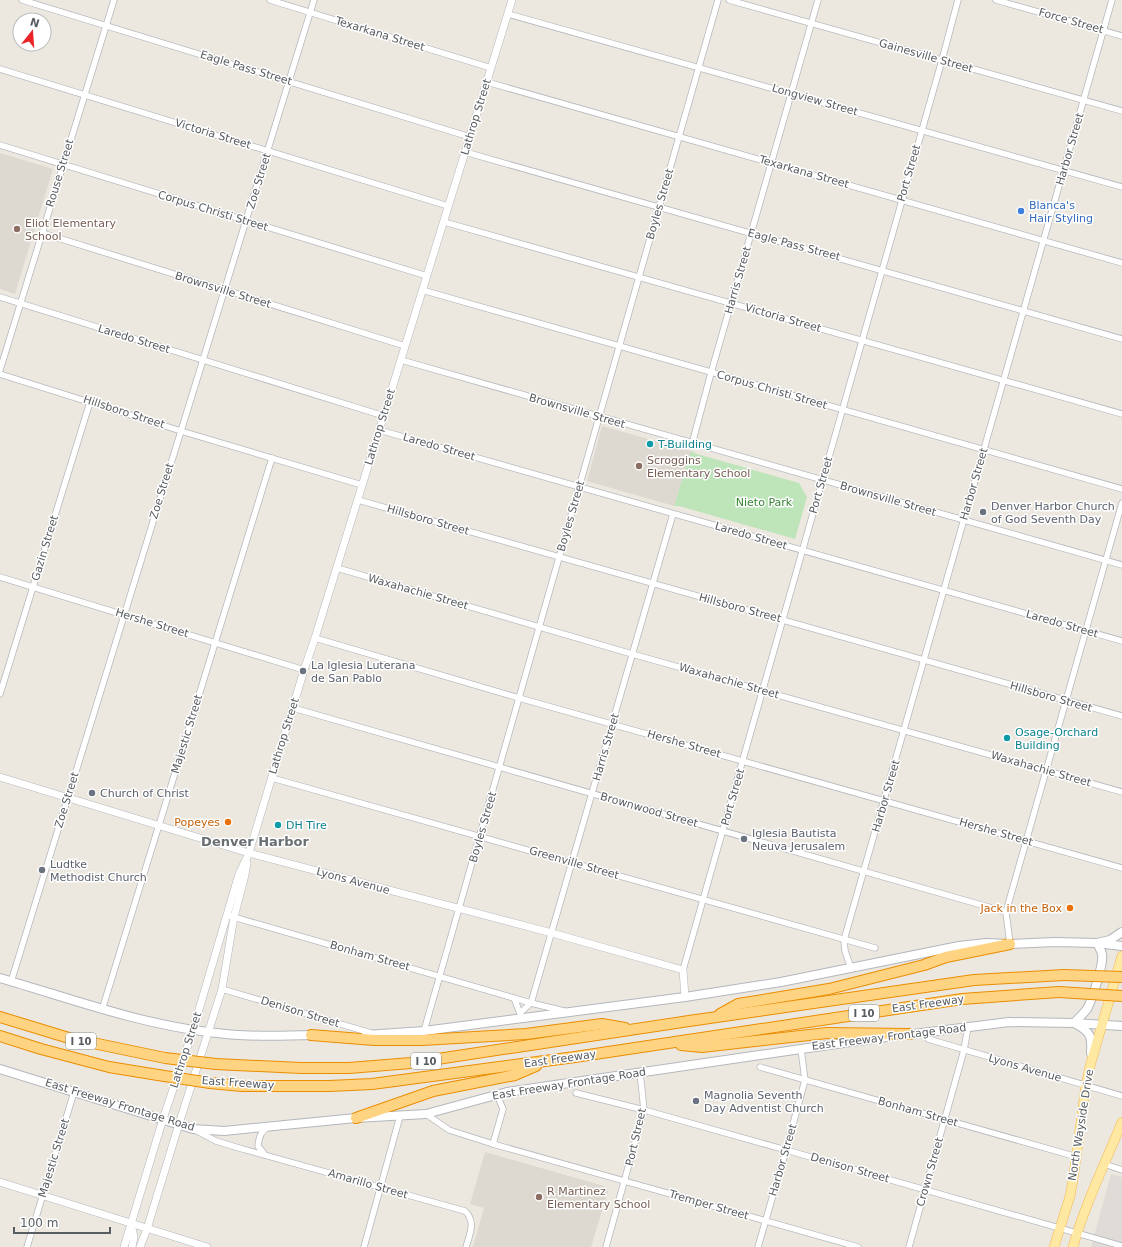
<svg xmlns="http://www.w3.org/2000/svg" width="1122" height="1247" font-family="'DejaVu Sans',sans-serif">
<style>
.industrial{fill:#dfdbd7}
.education{fill:#ded9d0}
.green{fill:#bee4ba}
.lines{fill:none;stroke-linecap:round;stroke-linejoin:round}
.minor-casing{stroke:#b5b8bd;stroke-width:7}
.tertiary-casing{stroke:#b5b8bd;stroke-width:8}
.secondary-casing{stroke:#b3b7bd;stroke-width:10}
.primary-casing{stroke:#f3b751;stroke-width:10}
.motorway-casing{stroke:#eb8d00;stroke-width:12}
.minor{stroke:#fff;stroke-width:5.5}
.tertiary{stroke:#fff;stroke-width:7}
.secondary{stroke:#fff;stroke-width:8}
.primary{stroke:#ffe8a1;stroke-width:9}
.motorway{stroke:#fed483;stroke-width:10}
.motorway-bridge-casing{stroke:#eb8d00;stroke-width:12;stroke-linecap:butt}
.motorway-bridge{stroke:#fed483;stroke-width:10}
.shop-dot{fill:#3f7fe0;stroke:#fff;stroke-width:1.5}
.education-dot{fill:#8d6e63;stroke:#fff;stroke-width:1.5}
.culture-dot{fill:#0f9aa8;stroke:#fff;stroke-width:1.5}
.worship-dot{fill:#6b7280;stroke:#fff;stroke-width:1.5}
.food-dot{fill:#e8710a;stroke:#fff;stroke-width:1.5}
.labels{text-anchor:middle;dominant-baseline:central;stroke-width:3;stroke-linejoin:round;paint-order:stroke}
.shield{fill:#fff;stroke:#8a8e90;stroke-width:1}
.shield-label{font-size:10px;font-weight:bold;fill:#585d61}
.street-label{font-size:11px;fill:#585d61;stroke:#fff}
.shop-label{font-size:11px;fill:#366cbe;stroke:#fff;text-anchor:start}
.education-label{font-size:11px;fill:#785e54;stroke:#fff;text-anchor:start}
.culture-label{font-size:11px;fill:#0d838f;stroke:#fff;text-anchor:start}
.park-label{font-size:11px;fill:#368533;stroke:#fff}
.worship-label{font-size:11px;fill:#5b616d;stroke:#fff;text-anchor:start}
.food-label{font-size:11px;fill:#c56008;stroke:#fff;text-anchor:end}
.quarter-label{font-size:13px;font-weight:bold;fill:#696f73;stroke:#fff}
</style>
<rect width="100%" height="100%" fill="#ece8df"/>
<path class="industrial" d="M1111,1174l11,3v70h-31z"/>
<g class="education">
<path d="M0,153l53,16 -38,125 -15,-5z"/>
<path d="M602,426l89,25 -17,55 -87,-25z"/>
<path d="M485,1152l119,34 4,5 -17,56h-118l11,-39 -14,-4z"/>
</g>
<path class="green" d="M691,451l6,3 102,29 8,14 -12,42 -116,-33h-5z"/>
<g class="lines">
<g class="minor-casing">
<g id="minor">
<path d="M22,0l448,137"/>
<path d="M270,0l221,68"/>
<path d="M729,0l393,111"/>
<path d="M996,0l126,36"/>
<path d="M508,14l614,173"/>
<path d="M0,69l448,137"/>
<path d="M487,82l635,181"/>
<path d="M0,145l427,131"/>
<path d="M465,152l657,187"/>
<path d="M444,222l678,192"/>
<path d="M42,233l363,113"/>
<path d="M422,290l700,199"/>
<path d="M0,297l384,119"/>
<path d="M401,360l721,205"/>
<path d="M0,370l114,-370"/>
<path d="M0,374l181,57 181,54"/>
<path d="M379,430l743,211"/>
<path d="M692,444l19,-71 107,-373"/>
<path d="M358,500l764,216"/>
<path d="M337,568l295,86 490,138"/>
<path d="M0,577l304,93"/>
<path d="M315,638l204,60 603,170"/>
<path d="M0,694l90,-292"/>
<path d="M293,708l713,204"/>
<path d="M272,778l603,170"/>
<path d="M230,916l301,87 33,8"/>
<path d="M1010,944l-4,-32 116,-409"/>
<path d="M851,968l-6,-17 -1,-11 268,-940"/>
<path d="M683,970l259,-910 16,-60"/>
<path d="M11,982l303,-982"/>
<path d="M222,989l149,44"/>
<path d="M514,998l7,18"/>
<path d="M102,1010l170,-552"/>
<path d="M520,1013l11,-10 142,-489"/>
<path d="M424,1031l294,-1031"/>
<path d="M928,1039l194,57"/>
<path d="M760,1067l317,90"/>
<path d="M576,1093l68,17 142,40 336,96"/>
<path d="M426,1114l23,16 44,14 365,103"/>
<path d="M197,1131l19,10 23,7 226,63c11,10 5,23 1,36"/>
<path d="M493,1144l10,-35 -6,-14"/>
<path d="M265,1155l-7,-9c1,-9 3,-15 10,-19"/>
<path d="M1104,1164l18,6"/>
<path d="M27,1247l47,-155"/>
<path d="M364,1247l36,-131"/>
<path d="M606,1247l38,-137 -4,-38"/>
<path d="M758,1247l28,-97 19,-70 -4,-31"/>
<path d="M909,1247l55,-197 4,-23"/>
</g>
</g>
<g class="tertiary-casing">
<g id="tertiary">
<path d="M0,777l249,76 303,80 131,37 2,27"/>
<path d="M0,1182l207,65"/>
<path d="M131,1224l3,13 -2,10"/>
<path d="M124,1247l39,-128 30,-89 46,-156 10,-21 55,-183 11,-32 197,-638"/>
<path d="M140,1247l7,-18 32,-105 43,-135 12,-72 11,-42 2,-12"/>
</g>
</g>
<g class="secondary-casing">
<g id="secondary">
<path d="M0,978c69,20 136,45 208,54 36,5 72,4 109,3"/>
<path d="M1074,1023c5,-5 9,-9 13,-14 5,-9 17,-45 15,-55 -1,-4 -3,-7 -5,-11l13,-3 12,-8"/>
<path d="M1076,1024c15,8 16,13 15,29"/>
<path d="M366,1035l58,-4 261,-34 96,-15 178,-36 27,-3 24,1 45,-2 42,1 25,3"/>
<path d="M906,1035l103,-13 65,1 48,3"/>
<path d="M0,1069l193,60 31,2 132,-13 70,-4 81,-22 294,-43 85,-12"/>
</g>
</g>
<g class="primary-casing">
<g id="primary">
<path d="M1054,1247l16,-51 3,-16 13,-95 4,-19 32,-110"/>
<path d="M1073,1247c12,-43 32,-83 49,-125"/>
</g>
</g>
<g class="motorway-casing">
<g id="motorway">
<path d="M720,1014l18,-10 91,-15 95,-24 22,-8 64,-13"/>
<path d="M0,1017l69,21 96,20"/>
<path d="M311,1035l63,5h48l104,-6 76,-10 23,4"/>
<path d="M0,1036l41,13 68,18 49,8"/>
<path d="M681,1045l21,2 125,-14 83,1"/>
<path d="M216,1064l85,4h48l62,-5 278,-42 285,-41 90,-5"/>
<path d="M210,1083l32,3h87l43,-2 203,-27 387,-58 97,-7"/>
<path d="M356,1118l77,-27 82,-16 21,-9"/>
</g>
</g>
<use href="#minor" class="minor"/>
<use href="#tertiary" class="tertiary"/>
<use href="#secondary" class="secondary"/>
<use href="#primary" class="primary"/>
<use href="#motorway" class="motorway"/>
<g class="motorway-bridge-casing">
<g id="motorway-bridge">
<path d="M1064,975l58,2"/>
<path d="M1059,992l63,4"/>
<path d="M165,1058l51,6"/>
<path d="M158,1075l52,8"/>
</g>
</g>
<use href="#motorway-bridge" class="motorway-bridge"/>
</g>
<circle class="shop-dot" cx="1021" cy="211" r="4"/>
<g class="education-dot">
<circle cx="17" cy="229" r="4"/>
<circle cx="639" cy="466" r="4"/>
<circle cx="539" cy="1197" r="4"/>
</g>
<g class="culture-dot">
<circle cx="650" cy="444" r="4"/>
<circle cx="1007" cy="738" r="4"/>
<circle cx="278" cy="825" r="4"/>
</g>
<g class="worship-dot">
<circle cx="983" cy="512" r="4"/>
<circle cx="303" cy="671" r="4"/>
<circle cx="92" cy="793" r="4"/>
<circle cx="744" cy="839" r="4"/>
<circle cx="42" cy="870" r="4"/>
<circle cx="696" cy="1101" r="4"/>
</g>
<g class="food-dot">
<circle cx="228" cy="822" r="4"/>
<circle cx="1070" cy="908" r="4"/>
</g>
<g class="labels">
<g class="shield">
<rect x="849" y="1005" width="30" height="16" rx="3"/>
<rect x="66" y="1033" width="30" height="16" rx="3"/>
<rect x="411" y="1053" width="30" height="16" rx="3"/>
</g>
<g class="shield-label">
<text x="864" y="1013">I 10</text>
<text x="81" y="1041">I 10</text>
<text x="426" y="1061">I 10</text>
</g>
<g class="street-label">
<text transform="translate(1071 21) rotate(16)">Force Street</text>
<text transform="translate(380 34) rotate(17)">Texarkana Street</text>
<text transform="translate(926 56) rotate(16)">Gainesville Street</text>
<text transform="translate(246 68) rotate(17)">Eagle Pass Street</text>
<text transform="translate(815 100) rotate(16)">Longview Street</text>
<text transform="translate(476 117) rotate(-73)">Lathrop Street</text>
<text transform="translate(213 134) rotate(17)">Victoria Street</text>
<text transform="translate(1070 149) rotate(-74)">Harbor Street</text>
<text transform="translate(804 172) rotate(16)">Texarkana Street</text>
<text transform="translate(60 173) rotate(-73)">Rouse Street</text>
<text transform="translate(909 173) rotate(-74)">Port Street</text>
<text transform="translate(259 181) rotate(-73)">Zoe Street</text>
<text transform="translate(660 204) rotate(-74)">Boyles Street</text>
<text transform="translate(213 211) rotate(17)">Corpus Christi Street</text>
<text transform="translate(794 245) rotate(15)">Eagle Pass Street</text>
<text transform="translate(738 280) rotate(-74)">Harris Street</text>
<text transform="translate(223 290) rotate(17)">Brownsville Street</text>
<text transform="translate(783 318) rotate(16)">Victoria Street</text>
<text transform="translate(134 339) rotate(17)">Laredo Street</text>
<text transform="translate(772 390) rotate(16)">Corpus Christi Street</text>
<text transform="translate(577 411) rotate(16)">Brownsville Street</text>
<text transform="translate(124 412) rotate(18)">Hillsboro Street</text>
<text transform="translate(380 427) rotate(-73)">Lathrop Street</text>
<text transform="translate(439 447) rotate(16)">Laredo Street</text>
<text transform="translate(974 484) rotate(-74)">Harbor Street</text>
<text transform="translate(821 485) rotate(-74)">Port Street</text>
<text transform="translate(162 491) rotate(-73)">Zoe Street</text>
<text transform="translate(888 499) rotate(16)">Brownsville Street</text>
<text transform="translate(571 516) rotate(-74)">Boyles Street</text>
<text transform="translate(428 520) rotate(16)">Hillsboro Street</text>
<text transform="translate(751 536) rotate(16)">Laredo Street</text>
<text transform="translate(45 548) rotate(-73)">Gazin Street</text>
<text transform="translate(418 592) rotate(16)">Waxahachie Street</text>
<text transform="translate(740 608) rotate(15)">Hillsboro Street</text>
<text transform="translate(152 623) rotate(17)">Hershe Street</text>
<text transform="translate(1062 624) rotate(16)">Laredo Street</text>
<text transform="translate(729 681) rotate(16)">Waxahachie Street</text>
<text transform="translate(1051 697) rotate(16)">Hillsboro Street</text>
<text transform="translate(187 734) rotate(-73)">Majestic Street</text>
<text transform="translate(284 736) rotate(-73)">Lathrop Street</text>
<text transform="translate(684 744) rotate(16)">Hershe Street</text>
<text transform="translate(606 747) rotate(-74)">Harris Street</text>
<text transform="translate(1041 769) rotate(16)">Waxahachie Street</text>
<text transform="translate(886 796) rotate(-74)">Harbor Street</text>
<text transform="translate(733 797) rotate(-74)">Port Street</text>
<text transform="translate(67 800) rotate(-73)">Zoe Street</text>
<text transform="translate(649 810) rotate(16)">Brownwood Street</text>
<text transform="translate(483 827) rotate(-74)">Boyles Street</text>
<text transform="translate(996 832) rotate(16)">Hershe Street</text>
<text transform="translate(574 863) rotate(16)">Greenville Street</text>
<text transform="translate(353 881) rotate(15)">Lyons Avenue</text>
<text transform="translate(370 956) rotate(16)">Bonham Street</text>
<text transform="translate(928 1004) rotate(-8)">East Freeway</text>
<text transform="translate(300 1012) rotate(17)">Denison Street</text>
<text transform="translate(889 1037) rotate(-7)">East Freeway Frontage Road</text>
<text transform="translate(186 1050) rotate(-72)">Lathrop Street</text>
<text transform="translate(560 1059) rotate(-8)">East Freeway</text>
<text transform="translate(1025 1068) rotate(16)">Lyons Avenue</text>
<text transform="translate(238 1083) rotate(4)">East Freeway</text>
<text transform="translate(569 1084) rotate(-9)">East Freeway Frontage Road</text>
<text transform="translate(120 1105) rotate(17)">East Freeway Frontage Road</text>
<text transform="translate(918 1112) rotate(16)">Bonham Street</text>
<text transform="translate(1081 1125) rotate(-81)">North Wayside Drive</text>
<text transform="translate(636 1137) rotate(-77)">Port Street</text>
<text transform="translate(54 1158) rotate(-73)">Majestic Street</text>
<text transform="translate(783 1160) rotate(-74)">Harbor Street</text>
<text transform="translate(850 1168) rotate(16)">Denison Street</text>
<text transform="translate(930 1172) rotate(-74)">Crown Street</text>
<text transform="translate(368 1184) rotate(16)">Amarillo Street</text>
<text transform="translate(709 1205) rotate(16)">Tremper Street</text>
</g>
<g class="shop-label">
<text x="1029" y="205">Blanca's<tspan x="1029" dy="13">Hair Styling</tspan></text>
</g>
<g class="education-label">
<text x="25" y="223">Eliot Elementary<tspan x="25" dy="13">School</tspan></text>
<text x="647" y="460">Scroggins<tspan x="647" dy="13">Elementary School</tspan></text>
<text x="547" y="1191">R Martinez<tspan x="547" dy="13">Elementary School</tspan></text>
</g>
<g class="culture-label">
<text x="658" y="444">T-Building</text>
<text x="1015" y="732">Osage-Orchard<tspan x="1015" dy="13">Building</tspan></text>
<text x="286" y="825">DH Tire</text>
</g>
<g class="park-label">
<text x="764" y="502">Nieto Park</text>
</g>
<g class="worship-label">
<text x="991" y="506">Denver Harbor Church<tspan x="991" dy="13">of God Seventh Day</tspan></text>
<text x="311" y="665">La Iglesia Luterana<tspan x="311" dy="13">de San Pablo</tspan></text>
<text x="100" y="793">Church of Christ</text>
<text x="752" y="833">Iglesia Bautista<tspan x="752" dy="13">Neuva Jerusalem</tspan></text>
<text x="50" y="864">Ludtke<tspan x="50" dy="13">Methodist Church</tspan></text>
<text x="704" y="1095">Magnolia Seventh<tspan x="704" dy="13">Day Adventist Church</tspan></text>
</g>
<g class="food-label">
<text x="220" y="822">Popeyes</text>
<text x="1062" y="908">Jack in the Box</text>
</g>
<g class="quarter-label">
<text x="255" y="841">Denver Harbor</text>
</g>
</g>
<g transform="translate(32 32) rotate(17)"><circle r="19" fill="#ffffff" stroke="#bcbec0"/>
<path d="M0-3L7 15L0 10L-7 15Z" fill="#eb2527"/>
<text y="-6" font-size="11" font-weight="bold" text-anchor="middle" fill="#585d61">N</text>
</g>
<path d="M14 1227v6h96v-6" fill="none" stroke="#585d61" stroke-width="2"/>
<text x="20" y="1227" font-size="12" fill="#585d61" stroke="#ffffff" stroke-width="3" paint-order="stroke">100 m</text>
</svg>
